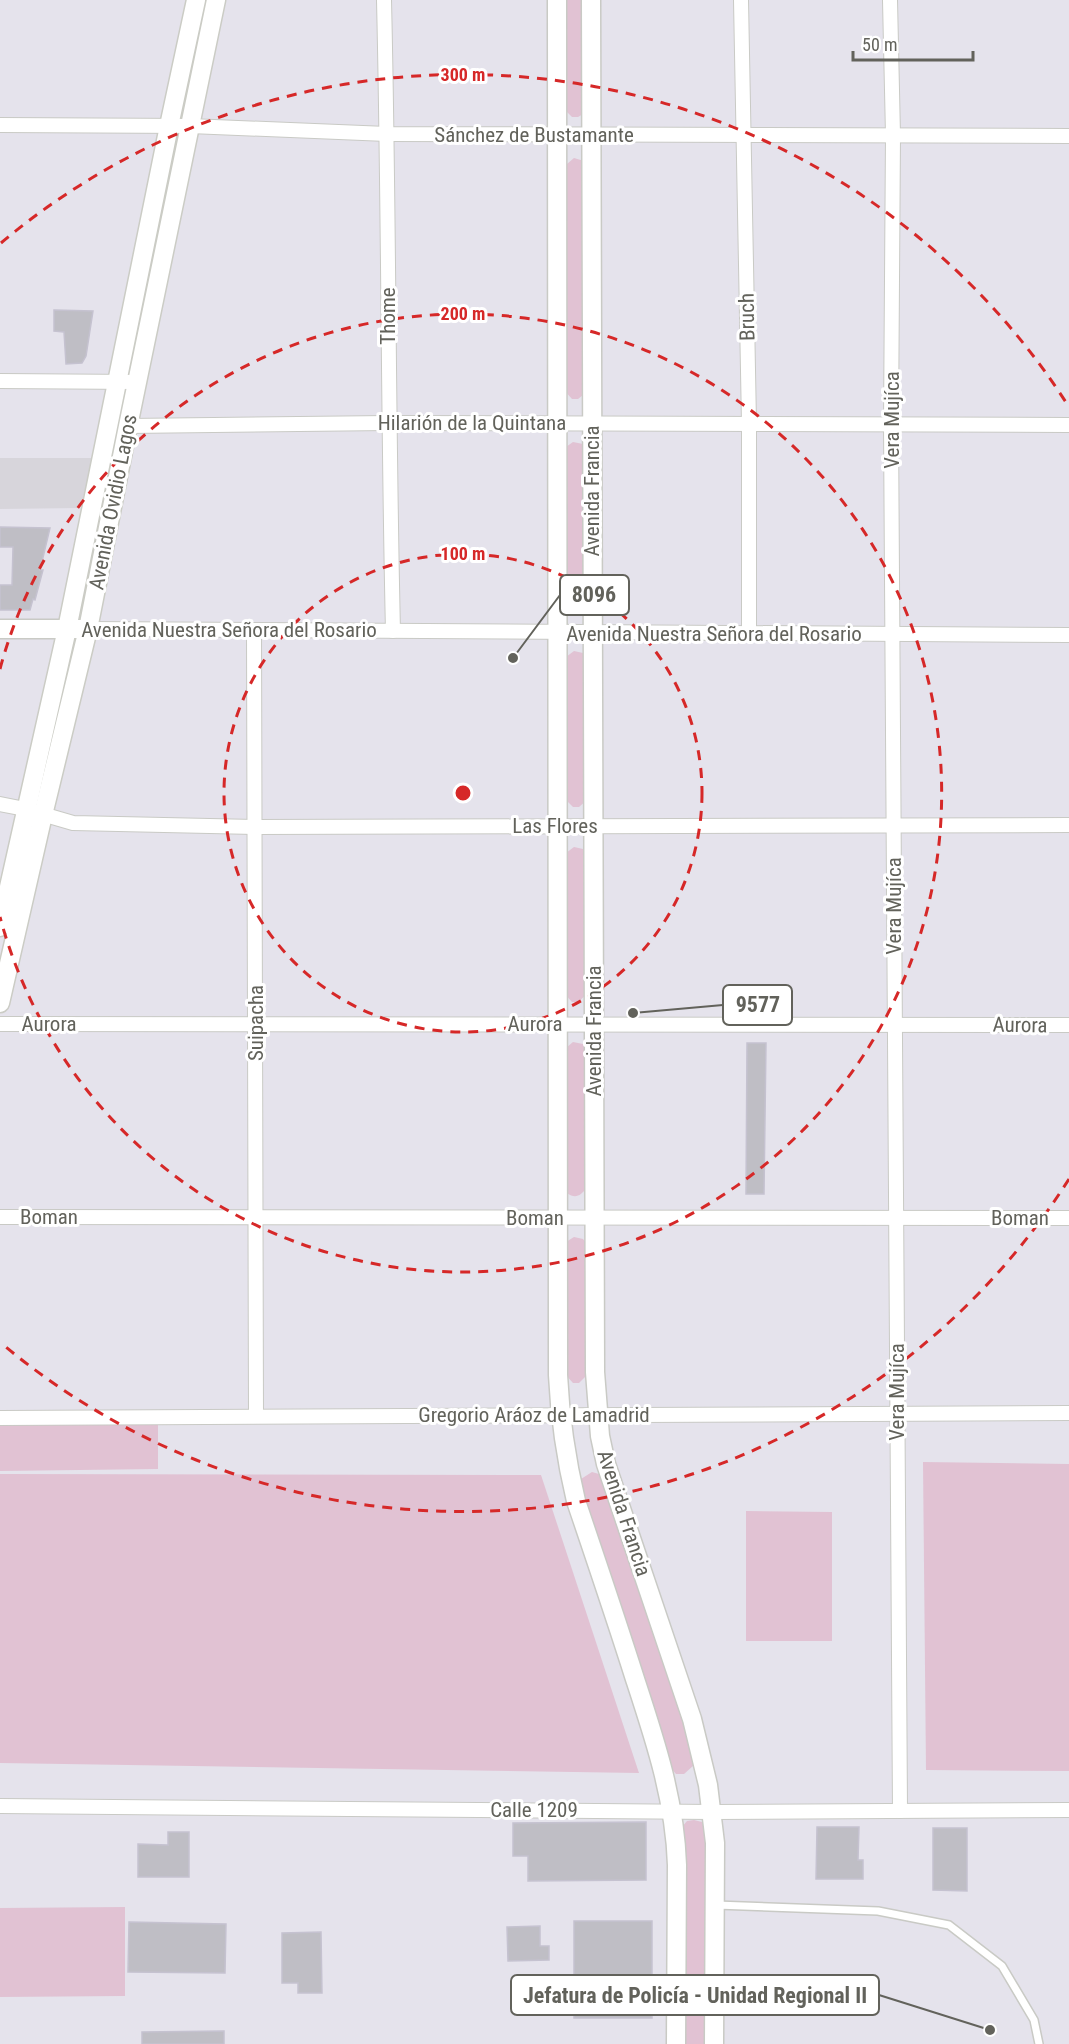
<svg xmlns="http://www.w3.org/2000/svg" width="1069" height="2044" font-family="'Roboto Condensed',sans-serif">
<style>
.industrial{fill:#d7d5db}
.green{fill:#e1c2d3}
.building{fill:#bfbec5;stroke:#c5c2d0;stroke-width:1.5}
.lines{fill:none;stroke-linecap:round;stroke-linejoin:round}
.service-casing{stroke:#c9cac5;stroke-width:10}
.minor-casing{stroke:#c9cac5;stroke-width:16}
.tertiary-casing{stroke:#c9cac5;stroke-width:21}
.secondary-casing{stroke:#cbccc5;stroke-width:21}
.service{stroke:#fff;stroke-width:7}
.minor{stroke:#fff;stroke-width:14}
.tertiary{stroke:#fff;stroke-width:18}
.secondary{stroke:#fff;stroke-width:18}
.ring{fill:none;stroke:#d62828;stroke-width:3;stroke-dasharray:10 8}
.labels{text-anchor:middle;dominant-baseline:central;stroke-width:6;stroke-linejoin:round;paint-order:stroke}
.street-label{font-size:21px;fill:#62625b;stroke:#fff}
.centre{fill:#d62828;stroke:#fff;stroke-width:3}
.ring-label{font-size:18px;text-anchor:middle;font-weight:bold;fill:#d62828;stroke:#fff;stroke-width:6;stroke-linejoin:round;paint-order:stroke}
.leader{fill:none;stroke:#62625b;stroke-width:2}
.callout-dot{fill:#62625b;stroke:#fff;stroke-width:2}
.callout{fill:#fff;stroke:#62625b;stroke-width:2}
.callout-label{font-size:22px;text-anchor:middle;font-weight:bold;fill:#62625b}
</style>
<rect width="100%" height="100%" fill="#e5e3ec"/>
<path class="industrial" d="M0,458h95l-15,50 -80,1z"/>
<g class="green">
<path d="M564,0h22l-3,114 -5,3h-6l-8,-8z"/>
<path d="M574,158l10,3 -1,234 -5,4h-6l-8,-9 1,-221 2,-5z"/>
<path d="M573,442l10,2 3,4v151l-9,8h-6l-8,-8 3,-152z"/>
<path d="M574,651l9,2 3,4 2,142 -9,8h-6l-8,-8 1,-142z"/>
<path d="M574,847l9,2 3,5 1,140 -9,8h-6l-8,-9 2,-140z"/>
<path d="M573,1042l10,2 3,4v140c-5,8 -11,11 -19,5l-1,-145z"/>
<path d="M574,1237l9,2 3,4 1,132 -8,8h-6l-8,-9 1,-132z"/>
<path d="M0,1423h158v46l-158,2z"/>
<path d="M923,1462l146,2v307l-143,-1z"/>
<path d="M592,1472l7,2 4,6 78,230 12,46 1,9 -10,9h-8l-5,-6 -89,-277 -1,-12z"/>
<path d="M0,1474l541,1 98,298 -639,-10z"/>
<path d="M746,1511l86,1v129h-86z"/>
<path d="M694,1820l8,2 4,8 -1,214h-23v-217l5,-6z"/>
<path d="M125,1907v89l-125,1v-89z"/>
</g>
<g class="building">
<path d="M54,310l39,1 -7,45 -4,7 -16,1 -2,-32 -10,-1z"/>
<path d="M0,527l50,1 -10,42h3l-8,30 -2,-1 -3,11h-30v-25h12l1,-38h-13z"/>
<path d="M747,1043h19l-2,151h-18z"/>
<path d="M646,1822v58l-118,1v-25h-15v-33z"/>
<path d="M817,1827h42l-1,33h5v19h-47z"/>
<path d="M933,1828h34v63l-34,-1z"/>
<path d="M168,1832h21v45h-51v-33l30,1z"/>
<rect x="574" y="1921" width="78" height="97"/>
<path d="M129,1922l97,2 -1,49 -97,-1z"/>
<path d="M540,1926v20h9v14l-41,1 -1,-34z"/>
<path d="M321,1932l1,61h-24v-10h-16v-50z"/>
<path d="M224,2031v13h-82v-12z"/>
</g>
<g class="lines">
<g class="service-casing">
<path id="service" d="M716,1905l162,6 71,14 53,41 32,54 5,24"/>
</g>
<g class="minor-casing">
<g id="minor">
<path d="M384,0c5,210 4,421 9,631"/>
<path d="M741,0l8,423v211"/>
<path d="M890,0l3,135 -2,289 9,1387"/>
<path d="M0,125l190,1 197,8 682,2"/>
<path d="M0,381l137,1"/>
<path d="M128,426l260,-3 681,2"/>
<path d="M88,629l981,6"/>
<path d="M254,630l2,786"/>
<path d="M0,804l25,5 48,14 182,4 814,-2"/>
<path d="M0,1024l1069,1"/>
<path d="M0,1217l1069,1"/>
<path d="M0,1418l1069,-5"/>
<path d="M0,1806l713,6 356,-2"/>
</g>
</g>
<g class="tertiary-casing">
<g id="tertiary">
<path d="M557,0l1,1375c2,43 8,84 18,126 20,59 40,118 59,178 20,61 40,121 42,186l-1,179"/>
<path d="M591,0l4,1372 5,64 6,28 86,255 16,66 7,58 -1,201"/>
<path d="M0,629h88"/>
</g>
</g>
<g class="secondary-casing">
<g id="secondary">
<path d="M0,927l67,-298 102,-503 27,-126"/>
<path d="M0,1003l43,-188 45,-186 40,-203 88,-426"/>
</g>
</g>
<use href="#service" class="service"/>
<use href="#minor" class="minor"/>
<use href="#tertiary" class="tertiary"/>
<use href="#secondary" class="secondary"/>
</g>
<g class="ring">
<circle cx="463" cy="793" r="239"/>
<path d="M0 669A479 479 0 1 1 0 917"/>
<path d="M1069 1179A718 718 0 0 1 1 1343M1 243A718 718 0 0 1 1069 407"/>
</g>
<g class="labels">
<g class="street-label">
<text x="534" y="135">Sánchez de Bustamante</text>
<text transform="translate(388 316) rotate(-90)">Thome</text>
<text transform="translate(747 317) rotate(-91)">Bruch</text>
<text transform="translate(892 420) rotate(-90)">Vera Mujíca</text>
<text x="472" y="423">Hilarión de la Quintana</text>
<text transform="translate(592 491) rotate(-90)">Avenida Francia</text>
<text transform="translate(113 502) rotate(-79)">Avenida Ovidio Lagos</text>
<text x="229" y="630">Avenida Nuestra Señora del Rosario</text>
<text x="714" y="634">Avenida Nuestra Señora del Rosario</text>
<text x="555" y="826">Las Flores</text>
<text transform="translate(894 906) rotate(-90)">Vera Mujíca</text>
<text transform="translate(256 1023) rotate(-90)">Suipacha</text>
<text x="49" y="1024">Aurora</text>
<text x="535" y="1024">Aurora</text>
<text transform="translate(1020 1025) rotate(1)">Aurora</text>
<text transform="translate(594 1031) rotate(-90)">Avenida Francia</text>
<text x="49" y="1217">Boman</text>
<text x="535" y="1218">Boman</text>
<text x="1020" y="1218">Boman</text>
<text transform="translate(897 1392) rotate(-90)">Vera Mujíca</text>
<text x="534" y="1415">Gregorio Aráoz de Lamadrid</text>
<text transform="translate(624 1513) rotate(72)">Avenida Francia</text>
<text x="534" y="1810">Calle 1209</text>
</g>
</g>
<circle cx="463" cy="793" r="9" class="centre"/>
<g class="ring-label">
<text x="463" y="81">300 m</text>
<text x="463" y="320">200 m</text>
<text x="463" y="560">100 m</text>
</g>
<path class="leader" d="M513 658L560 595M633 1013L723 1005M990 2030L879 1995"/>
<g class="callout-dot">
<circle cx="513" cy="658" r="6"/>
<circle cx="633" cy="1013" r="6"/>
<circle cx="990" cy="2030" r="6"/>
</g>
<g class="callout">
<rect x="560" y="575" width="69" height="40" rx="6"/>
<rect x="723" y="985" width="69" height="40" rx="6"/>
<rect x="511" y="1975" width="368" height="40" rx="6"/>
</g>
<g class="callout-label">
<text x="594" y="602">8096</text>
<text x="758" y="1012">9577</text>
<text x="695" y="2003">Jefatura de Policía - Unidad Regional II</text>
</g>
<path d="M853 51v9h120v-9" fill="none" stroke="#62625b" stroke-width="3"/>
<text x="862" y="51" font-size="18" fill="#62625b" stroke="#ffffff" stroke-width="4.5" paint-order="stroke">50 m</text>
</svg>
